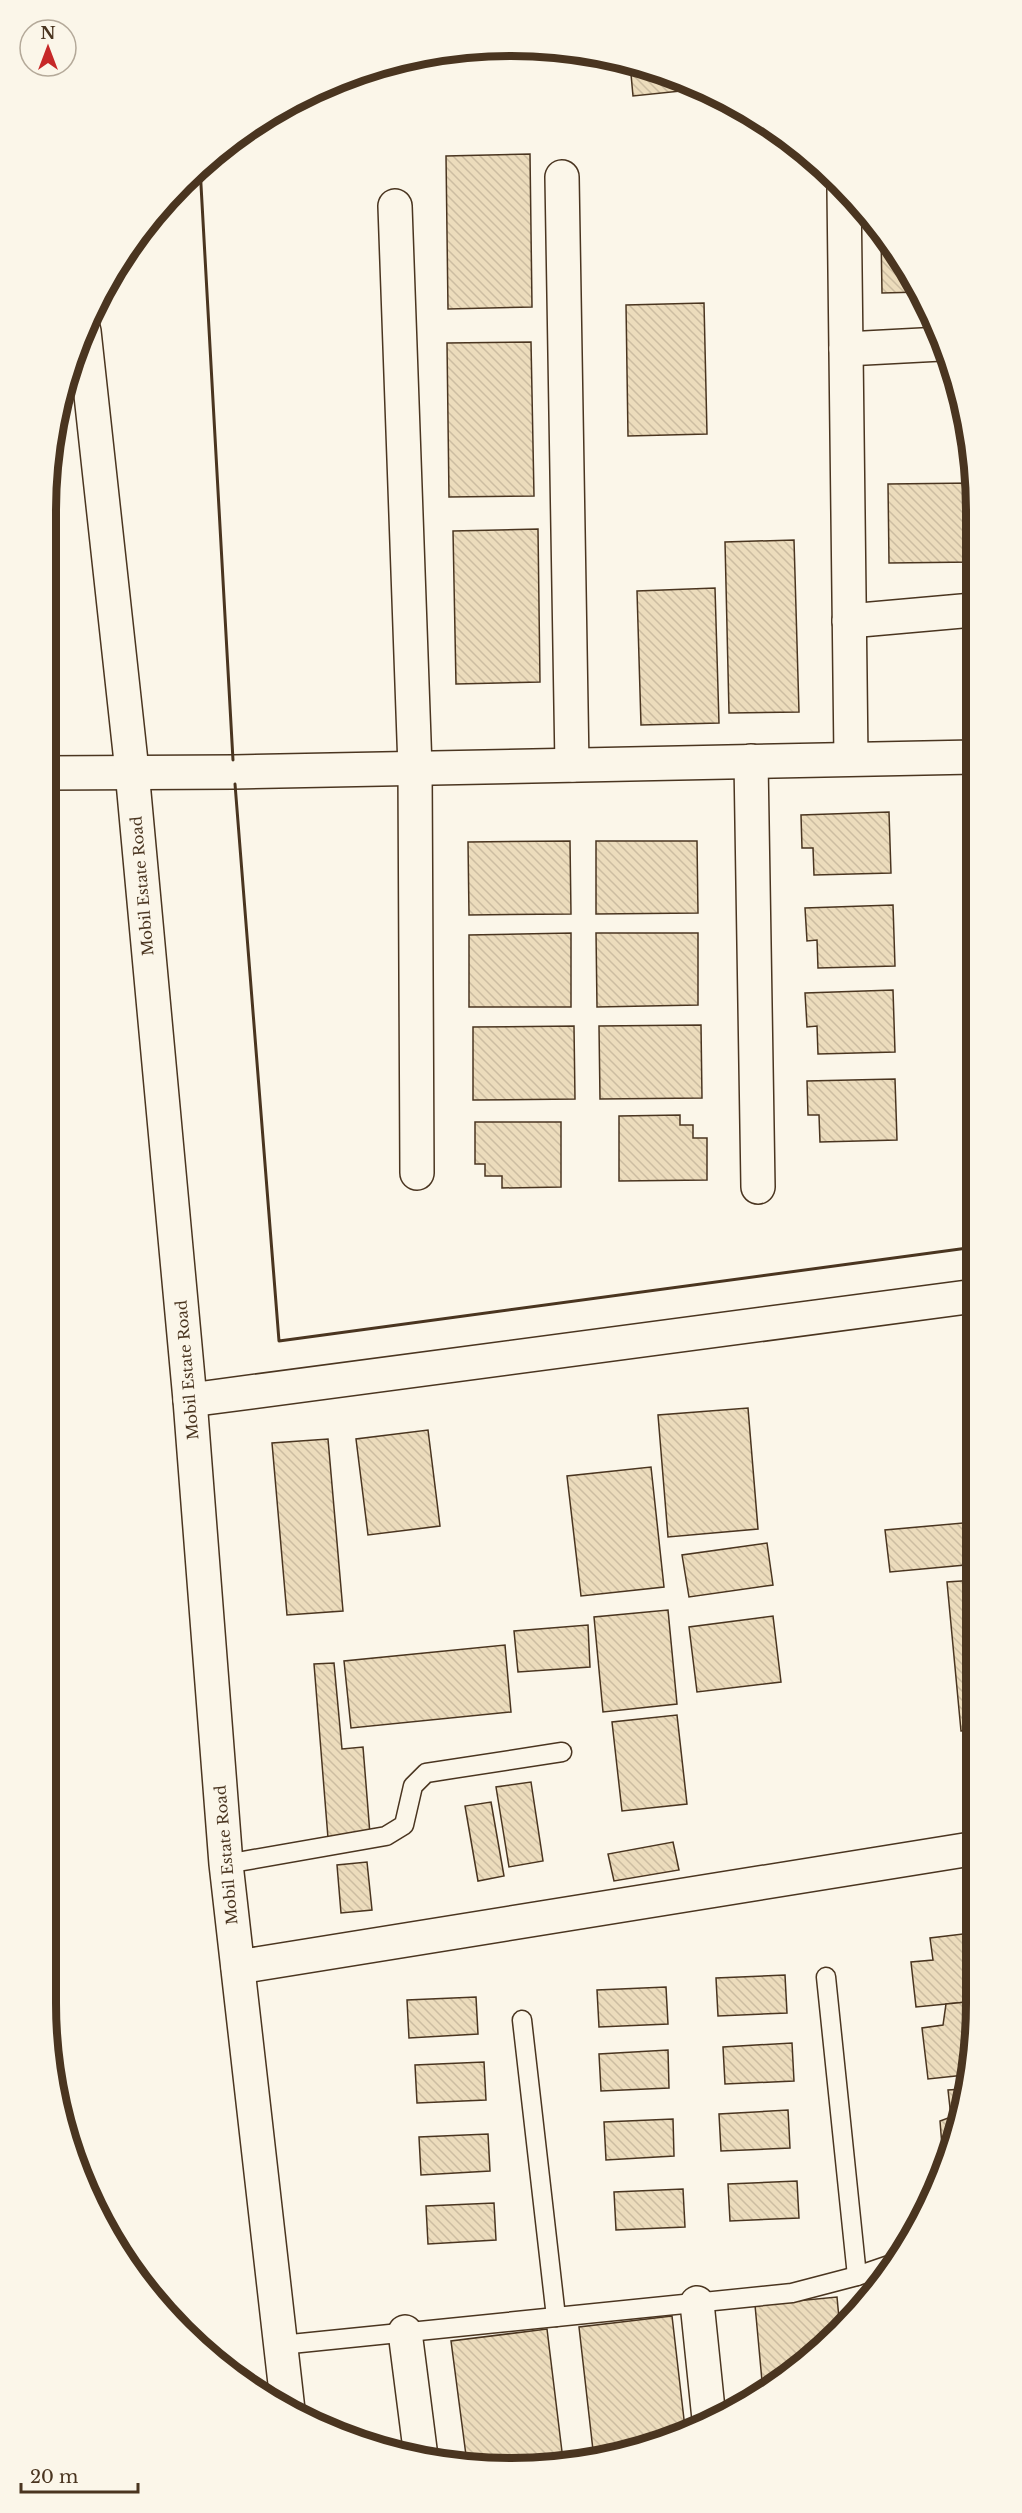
<svg xmlns="http://www.w3.org/2000/svg" width="1022" height="2513" font-family="'Libre Baskerville',serif">
<style>
.building{fill:url(#building-back-hatch);stroke:#4a3520;stroke-width:1.5}
.lines{fill:none;stroke-linecap:round;stroke-linejoin:round}
.lane-casing{stroke:#4a3520;stroke-width:21}
.street-casing{stroke:#4a3520;stroke-width:36}
.secondary-casing{stroke:#4a3520;stroke-width:36}
.lane{stroke:#fbf6e9;stroke-width:18}
.street{stroke:#fbf6e9;stroke-width:33}
.secondary{stroke:#fbf6e9;stroke-width:33}
.wall{stroke:#4a3520;stroke-width:3}
.labels{text-anchor:middle;dominant-baseline:central;stroke-width:4.5;stroke-linejoin:round;paint-order:stroke}
.street-label{font-size:15px;fill:#4a3520;stroke:#fbf6e9}
.rim{fill:none;stroke:#4a3520;stroke-width:8}
</style>
<defs>
<pattern id="building-back-hatch" width="6" height="6" patternUnits="userSpaceOnUse" patternTransform="scale(1.5)"><rect width="6" height="6" fill="#ecdcbc"/><path d="M-1 5l2 2M0 0l6 6M5-1l2 2" fill="none" stroke="#ccbda1"/></pattern>
</defs>
<rect width="100%" height="100%" fill="#fbf6e9"/>
<g class="building">
<path d="M630,63l30,7 40,19 -67,7z"/>
<path d="M530,154l2,153 -84,2 -2,-153z"/>
<path d="M881,233l39,59 -38,1z"/>
<path d="M704,303l3,131 -79,2 -2,-131z"/>
<path d="M531,342l3,154 -85,1 -2,-154z"/>
<path d="M973,483v79l-84,1 -1,-79z"/>
<path d="M538,529l2,153 -84,2 -3,-153z"/>
<path d="M794,540l5,172 -70,1 -4,-171z"/>
<path d="M715,588l4,135 -78,2 -4,-134z"/>
<path d="M889,812l2,61 -77,2 -1,-27h-11l-1,-33z"/>
<path d="M570,841l1,73 -102,1 -1,-73z"/>
<path d="M596,841h101l1,72 -102,1z"/>
<path d="M893,905l2,61 -77,2 -1,-28 -10,1 -2,-33z"/>
<path d="M571,933v74h-102v-72z"/>
<path d="M596,933h102v72l-101,2z"/>
<path d="M893,990l2,62 -77,2 -1,-28 -10,1 -2,-34z"/>
<path d="M701,1025l1,73 -102,1 -1,-73z"/>
<path d="M574,1026l1,73 -102,1v-73z"/>
<path d="M895,1079l2,61 -77,2 -1,-27h-11l-1,-34z"/>
<path d="M680,1115v10h13v13h14v42l-88,1v-65z"/>
<path d="M475,1122h86v65l-59,1v-12h-17v-12h-10z"/>
<path d="M748,1408l10,121 -90,8 -10,-122z"/>
<path d="M428,1430l12,96 -72,9 -12,-96z"/>
<path d="M328,1439l15,172 -56,4 -15,-172z"/>
<path d="M651,1467l13,120 -83,9 -14,-120z"/>
<path d="M974,1522l2,42 -86,8 -5,-42z"/>
<path d="M767,1543l6,42 -84,12 -7,-42z"/>
<path d="M976,1580v150l-15,1 -14,-149z"/>
<path d="M668,1610l9,94 -74,8 -9,-95z"/>
<path d="M773,1616l8,66 -84,10 -8,-65z"/>
<path d="M588,1625l2,42 -72,5 -4,-41z"/>
<path d="M505,1645l6,67 -160,16 -7,-67z"/>
<path d="M334,1663l8,86 21,-2 7,87 -42,4 -14,-174z"/>
<path d="M677,1715l10,89 -65,7 -10,-89z"/>
<path d="M531,1782l12,79 -34,6 -13,-80z"/>
<path d="M491,1802l13,74 -26,5 -13,-75z"/>
<path d="M673,1842l6,28 -65,11 -6,-27z"/>
<path d="M367,1862l5,48 -31,3 -4,-48z"/>
<path d="M971,1933l6,68 -61,6 -5,-45 22,-2 -3,-22z"/>
<path d="M785,1975l2,38 -69,3 -2,-38z"/>
<path d="M666,1987l2,37 -69,3 -2,-37z"/>
<path d="M476,1997l2,37 -69,4 -2,-38z"/>
<path d="M977,2001l-12,74 -37,4 -6,-51 21,-3 3,-21z"/>
<path d="M792,2043l2,38 -69,3 -2,-37z"/>
<path d="M668,2050l1,38 -68,3 -2,-37z"/>
<path d="M484,2062l2,38 -69,3 -2,-38z"/>
<path d="M963,2089l-10,56 -11,1 -2,-25 11,-4 -3,-27z"/>
<path d="M788,2110l2,38 -69,3 -2,-37z"/>
<path d="M673,2119l1,37 -68,4 -2,-38z"/>
<path d="M488,2134l2,37 -69,4 -2,-38z"/>
<path d="M797,2181l2,37 -69,3 -2,-37z"/>
<path d="M683,2189l2,38 -69,3 -2,-38z"/>
<path d="M494,2203l2,37 -68,4 -2,-38z"/>
<path d="M837,2297l3,32 -21,23 -56,40 -8,-87z"/>
<path d="M672,2316l13,112 -83,31h-8l-15,-132z"/>
<path d="M547,2329l16,131 -96,3 -16,-122z"/>
</g>
<g class="lines">
<g class="lane-casing">
<g id="lane">
<path d="M226,1864l160,-28 18,-11 9,-39 13,-13 136,-21"/>
<path d="M826,1977l31,299"/>
<path d="M522,2020l34,297"/>
<path d="M281,2345l511,-52 65,-17 35,-12"/>
</g>
</g>
<g class="street-casing">
<g id="street">
<path d="M562,177l10,588"/>
<path d="M844,189l7,569"/>
<path d="M395,206l20,562 2,405"/>
<path d="M846,349l95,-5"/>
<path d="M849,621l124,-11"/>
<path d="M751,761l7,426"/>
<path d="M45,773l189,-1 740,-15"/>
<path d="M190,1400l785,-104"/>
<path d="M238,1967l739,-119"/>
<path d="M697,2303l12,116"/>
<path d="M405,2332l16,125"/>
</g>
</g>
<g class="secondary-casing">
<path id="secondary" d="M84,331l48,440 58,629 36,464 62,546"/>
</g>
<use href="#lane" class="lane"/>
<use href="#street" class="street"/>
<use href="#secondary" class="secondary"/>
<g class="wall">
<path d="M200,167l33,593"/>
<path d="M235,784l44,557 696,-94"/>
</g>
</g>
<g class="labels">
<g class="street-label">
<text transform="translate(142 886) rotate(-95)">Mobil Estate Road</text>
<text transform="translate(187 1370) rotate(-95)">Mobil Estate Road</text>
<text transform="translate(226 1855) rotate(-95)">Mobil Estate Road</text>
</g>
</g>
<path d="M0 0H1022V2513H0ZM511 56H511A455 455 0 0 1 966 511V2003A455 455 0 0 1 511 2458H511A455 455 0 0 1 56 2003V511A455 455 0 0 1 511 56Z" fill="#fbf6e9" fill-rule="evenodd"/>
<path class="rim" d="M511 56H511A455 455 0 0 1 966 511V2003A455 455 0 0 1 511 2458H511A455 455 0 0 1 56 2003V511A455 455 0 0 1 511 56Z"/>
<g transform="translate(48 48)"><circle r="28" fill="#fbf6e9" stroke="#b4a999" stroke-width="1.5"/>
<path d="M0-4.5L10 22L0 15L-10 22Z" fill="#c62828"/>
<text y="-9" font-size="16" font-weight="bold" text-anchor="middle" fill="#4a3520">N</text>
</g>
<path d="M21 2483v9h117v-9" fill="none" stroke="#4a3520" stroke-width="3"/>
<text x="30" y="2483" font-size="18" fill="#4a3520" stroke="#fbf6e9" stroke-width="4.5" paint-order="stroke">20 m</text>
</svg>
